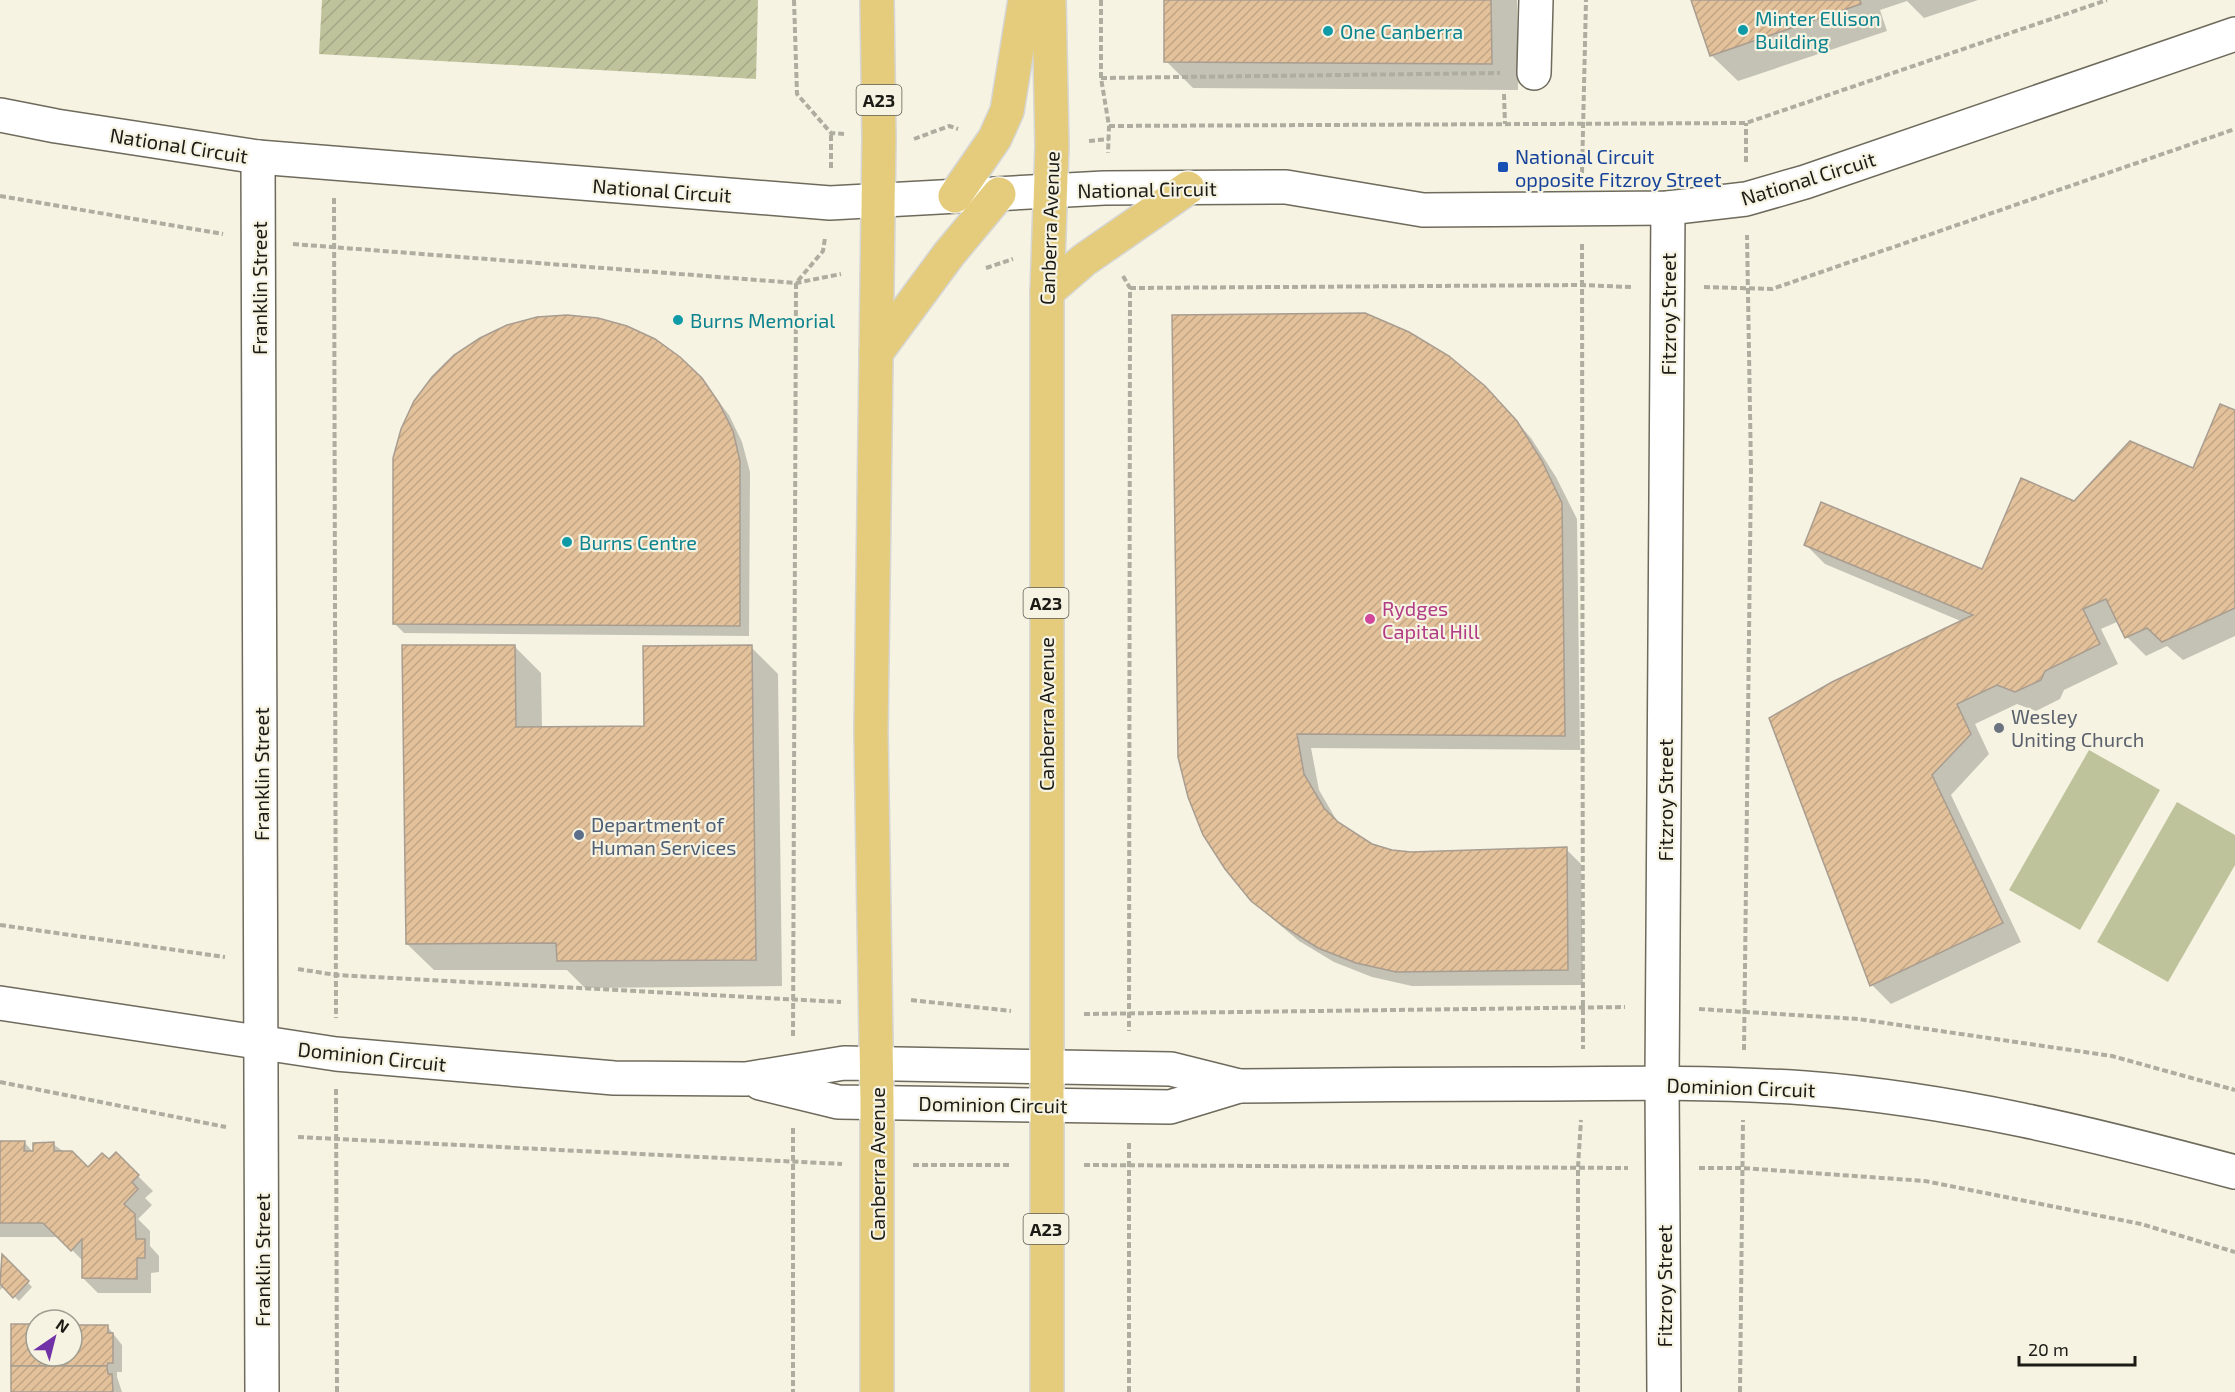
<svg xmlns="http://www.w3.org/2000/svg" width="2235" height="1392" font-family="'Exo 2',sans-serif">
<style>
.green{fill:#bec39c}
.garden{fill:url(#garden-furrows)}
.shadow{fill:#0003}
.building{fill:url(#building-hatch);stroke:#a89d90;stroke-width:1.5}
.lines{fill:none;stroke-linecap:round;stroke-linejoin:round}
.minor-casing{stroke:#6e6a5c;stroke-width:36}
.tertiary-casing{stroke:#6e6a5c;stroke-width:36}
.trunk-casing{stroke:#d6d6d5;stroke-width:36}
.path{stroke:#afad9f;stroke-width:4;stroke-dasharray:6 3;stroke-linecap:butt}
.minor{stroke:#fff;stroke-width:33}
.tertiary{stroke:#fff;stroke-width:33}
.trunk{stroke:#e4cc7c;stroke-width:33}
.culture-dot{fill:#0f9aa8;stroke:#f6f3e2;stroke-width:2}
.transit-dot{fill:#1a4fb4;stroke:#f6f3e2;stroke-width:2}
.hotel-dot{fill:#d1479c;stroke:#f6f3e2;stroke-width:2}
.worship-dot{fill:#6b7280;stroke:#f6f3e2;stroke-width:2}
.service-dot{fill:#5c6f8a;stroke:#f6f3e2;stroke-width:2}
.labels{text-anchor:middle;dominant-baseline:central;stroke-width:4.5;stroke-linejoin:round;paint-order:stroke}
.shield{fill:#f6f3e2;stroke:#5d5c52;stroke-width:1.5}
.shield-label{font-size:18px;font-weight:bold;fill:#1c1b15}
.culture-label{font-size:20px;fill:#0d838f;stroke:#f6f3e2;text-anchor:start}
.street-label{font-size:20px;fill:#1c1b15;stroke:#f6f3e2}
.transit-label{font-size:20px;fill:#164399;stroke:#f6f3e2;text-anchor:start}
.hotel-label{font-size:20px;fill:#b23c85;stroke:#f6f3e2;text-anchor:start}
.worship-label{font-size:20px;fill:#5b616d;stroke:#f6f3e2;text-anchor:start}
.service-label{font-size:20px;fill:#4e5e75;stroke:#f6f3e2;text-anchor:start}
</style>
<defs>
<pattern id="garden-furrows" width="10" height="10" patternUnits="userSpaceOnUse" patternTransform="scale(1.5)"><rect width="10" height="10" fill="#bec39c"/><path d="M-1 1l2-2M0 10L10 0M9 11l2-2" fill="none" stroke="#a3a786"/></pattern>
<pattern id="building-hatch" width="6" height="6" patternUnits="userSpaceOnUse" patternTransform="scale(1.5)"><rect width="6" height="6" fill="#e2c19b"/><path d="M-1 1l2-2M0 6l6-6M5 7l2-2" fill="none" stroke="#c1a585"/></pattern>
</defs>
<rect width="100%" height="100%" fill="#f6f3e2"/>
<g class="green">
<path d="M2089,750l71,40 -80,140 -71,-40z"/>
<path d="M2177,802l58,33v30l-67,117 -71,-40z"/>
</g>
<path class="garden" d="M322,0h436l-2,79 -437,-25z"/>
<g class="shadow">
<path d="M1165,0h352l1,90 -325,-2 -27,-27z"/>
<path d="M1692,0h286l-54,18 -17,-17 -27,9 7,21 -149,50 -27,-26z"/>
<path d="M701,379l28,36 13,27 8,30 -1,164 -345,-3 -10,-10z"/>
<path d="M1500,403l31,35 25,39 21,42 3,231 -269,-2 8,42 18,31 17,15 37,15 20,3 155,-5 15,15 2,121 -171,1 -40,-9 -38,-15 -35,-21 -31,-26 -16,-15 -63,-104z"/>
<path d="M2235,412v224l-52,24 -16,-14 -21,10 -19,-19 -8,-16 -18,8 17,35 -54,26 -4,9 -24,12 -19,-7 -42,20 14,30 -38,41 70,147 -130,62 -19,-19 91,-363 -138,-58 -20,-20 178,27 92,-69 119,-32z"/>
<path d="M514,646l27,27 1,56 103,-1 106,-81 27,27 4,312 -197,2 -18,-18h-133l-27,-26z"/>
<path d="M0,1142h24l10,11 19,-9 35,25 21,-8 7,-7 37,37 -8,7 7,7 -14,14 12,12v15l9,10v16l-8,1v20h-53l-15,-15v-17l-24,-24h-59z"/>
<path d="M2,1256l30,31 -13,14 -15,-15 -4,4z"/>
<path d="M36,1326v30h36v-30h35l15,19v27h-5v5l5,15h-109z"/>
</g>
<g class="building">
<path d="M1164,0h327l1,64 -328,-2z"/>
<path d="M1691,0h169l1,4 -151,52z"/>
<path d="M1365,313l44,19 40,24 36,30 32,35 25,40 20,42 3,233 -268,-2 7,40 20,34 14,14 34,22 20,6 19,2 156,-5 1,123 -172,2 -40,-9 -38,-15 -35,-22 -32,-25 -26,-32 -22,-34 -15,-38 -10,-40 -6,-442z"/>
<path d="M567,315l31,3 29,8 28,13 25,18 22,21 17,25 14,28 7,30v165l-347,-2v-166l8,-29 13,-28 18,-24 22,-22 26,-17 27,-13 30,-8z"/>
<path d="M2220,404l15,6v198l-73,34 -15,-14 -22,10 -19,-39 -23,10 17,35 -55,27 -4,9 -26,12 -18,-7 -40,19 14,30 -39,41 71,148 -133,63 -101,-268 63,-36 141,-67 -169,-70 17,-43 161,67 39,-91 53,23 56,-60 63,27z"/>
<path d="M402,645h113l1,82 128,-1 -1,-80 109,-1 4,315 -199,1 -1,-18 -150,1z"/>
<path d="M0,1141h25l-1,10h9v-8l21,-1v9h18l16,16 14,-14 7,6 7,-7 23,23 -7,7 6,7 -14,15 11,10 1,25h9v19h-8v21l-55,-1v-39l-11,12 -28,-28h-43z"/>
<path d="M2,1254l27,27 -16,17 -13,-14z"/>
<path d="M11,1324h25v32h36v-31h36v8h5v30h-5l-1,3h-96z"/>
<path d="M11,1366h96l1,8h4l1,18h-102z"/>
</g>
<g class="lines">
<g class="minor-casing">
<g id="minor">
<path d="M1534,73l2,-73"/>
<path d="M258,157l4,1235"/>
<path d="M0,1003l336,51 278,24 132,1 98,-16 327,6 68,17c103,-1 205,-2 308,-2 86,-1 172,-2 258,4 147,11 288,46 430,84"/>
<path d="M760,1083l78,19 332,5 69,-21"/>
<path d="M1664,1392l-2,-309 6,-875"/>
</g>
</g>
<g class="tertiary-casing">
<path id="tertiary" d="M0,115l56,11 202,31 572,46 274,-15 182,-1 137,23 245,-2 78,-9 59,-17 430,-148"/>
</g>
<g class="trunk-casing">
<g id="trunk">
<path d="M955,196l40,-58 12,-27 18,-111"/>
<path d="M1047,292l37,-32 104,-72"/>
<path d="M876,353l73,-99 50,-60"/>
<path d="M877,1392v-290l-6,-370 8,-595 -2,-137"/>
<path d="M1047,1392v-1100l5,-146 -3,-146"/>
</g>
</g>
<g class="path">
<path d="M794,0l3,94 34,39 13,1"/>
<path d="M1101,0v78l8,48 -1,27"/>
<path d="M1101,78l399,-5"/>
<path d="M1504,94l1,30"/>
<path d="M1109,126l637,-3 361,-123"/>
<path d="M914,139l35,-13 9,3"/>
<path d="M1089,141l20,-2"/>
<path d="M1746,162v-39"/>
<path d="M831,168v-35"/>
<path d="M1582,173l4,-173"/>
<path d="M0,196l223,38"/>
<path d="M334,198l2,820"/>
<path d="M293,244l503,39 45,-9"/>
<path d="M1582,244l1,805"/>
<path d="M986,268l27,-9"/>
<path d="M1123,276l7,12 -1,743"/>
<path d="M1704,287l68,2 463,-160"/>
<path d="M1130,288l451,-3 50,2"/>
<path d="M0,925l225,32"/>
<path d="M298,969l38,6 505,27"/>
<path d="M911,1000l100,11"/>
<path d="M1699,1009l159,10 254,37 123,34"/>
<path d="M1084,1014l541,-7"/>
<path d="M793,1036l3,-753 27,-32 2,-13"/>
<path d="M1744,1050l7,-580 -4,-235"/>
<path d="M0,1082l226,45"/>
<path d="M336,1089l1,303"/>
<path d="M793,1128v264"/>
<path d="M298,1137l544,27"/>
<path d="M913,1165h97"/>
<path d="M1084,1165l544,3"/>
<path d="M1699,1168h43l183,13 216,43 94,28"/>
<path d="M1129,1392v-251"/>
<path d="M1578,1392v-225l3,-47"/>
<path d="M1740,1392l3,-272"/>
</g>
<use href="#minor" class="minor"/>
<use href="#tertiary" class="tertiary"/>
<use href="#trunk" class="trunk"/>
</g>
<g class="culture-dot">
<circle cx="1743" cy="30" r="6"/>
<circle cx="1328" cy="31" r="6"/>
<circle cx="678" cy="320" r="6"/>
<circle cx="567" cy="542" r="6"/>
</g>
<rect class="transit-dot" x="1497" y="161" width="12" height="12" rx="3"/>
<circle class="hotel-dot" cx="1370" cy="619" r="6"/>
<circle class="worship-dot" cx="1999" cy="728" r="6"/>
<circle class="service-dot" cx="579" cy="835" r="6"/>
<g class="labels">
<g class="shield">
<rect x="856.5" y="85" width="45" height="30" rx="4.5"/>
<rect x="1023.5" y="588" width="45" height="30" rx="4.5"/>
<rect x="1023.5" y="1214" width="45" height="30" rx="4.5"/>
</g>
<g class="shield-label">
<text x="879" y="100">A23</text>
<text x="1046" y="603">A23</text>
<text x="1046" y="1229">A23</text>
</g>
<g class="culture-label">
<text x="1755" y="18">Minter Ellison<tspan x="1755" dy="23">Building</tspan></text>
<text x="1340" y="31">One Canberra</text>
<text x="690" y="320">Burns Memorial</text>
<text x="579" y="542">Burns Centre</text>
</g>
<g class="street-label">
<text transform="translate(179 145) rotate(9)">National Circuit</text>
<text transform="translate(1808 178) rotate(-17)">National Circuit</text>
<text transform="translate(1147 189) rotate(-1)">National Circuit</text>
<text transform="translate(662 190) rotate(4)">National Circuit</text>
<text transform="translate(1049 228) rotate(-88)">Canberra Avenue</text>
<text transform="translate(259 288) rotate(-90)">Franklin Street</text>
<text transform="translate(1668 314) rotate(-90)">Fitzroy Street</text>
<text transform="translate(1046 714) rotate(-90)">Canberra Avenue</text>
<text transform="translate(261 774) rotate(-90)">Franklin Street</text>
<text transform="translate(1665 800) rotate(-90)">Fitzroy Street</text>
<text transform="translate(372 1056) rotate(6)">Dominion Circuit</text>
<text transform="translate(1741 1087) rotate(2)">Dominion Circuit</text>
<text transform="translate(993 1104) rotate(1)">Dominion Circuit</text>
<text transform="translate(877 1164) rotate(-90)">Canberra Avenue</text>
<text transform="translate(262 1260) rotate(-90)">Franklin Street</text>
<text transform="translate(1664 1286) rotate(-90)">Fitzroy Street</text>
</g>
<g class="transit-label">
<text x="1515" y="156">National Circuit<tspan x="1515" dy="23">opposite Fitzroy Street</tspan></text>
</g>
<g class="hotel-label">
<text x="1382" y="608">Rydges<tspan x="1382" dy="23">Capital Hill</tspan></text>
</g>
<g class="worship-label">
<text x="2011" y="716">Wesley<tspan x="2011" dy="23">Uniting Church</tspan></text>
</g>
<g class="service-label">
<text x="591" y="824">Department of<tspan x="591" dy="23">Human Services</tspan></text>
</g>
</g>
<g transform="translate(54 1338) rotate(35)"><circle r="28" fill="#f6f3e2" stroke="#9f9d90" stroke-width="1.5"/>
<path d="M0-4.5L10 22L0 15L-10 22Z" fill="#7132a7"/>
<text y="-9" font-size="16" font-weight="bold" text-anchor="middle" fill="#1c1b15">N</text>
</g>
<path d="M2019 1356v9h116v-9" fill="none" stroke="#1c1b15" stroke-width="3"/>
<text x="2028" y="1356" font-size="18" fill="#1c1b15" stroke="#f6f3e2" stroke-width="4.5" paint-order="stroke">20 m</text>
</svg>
